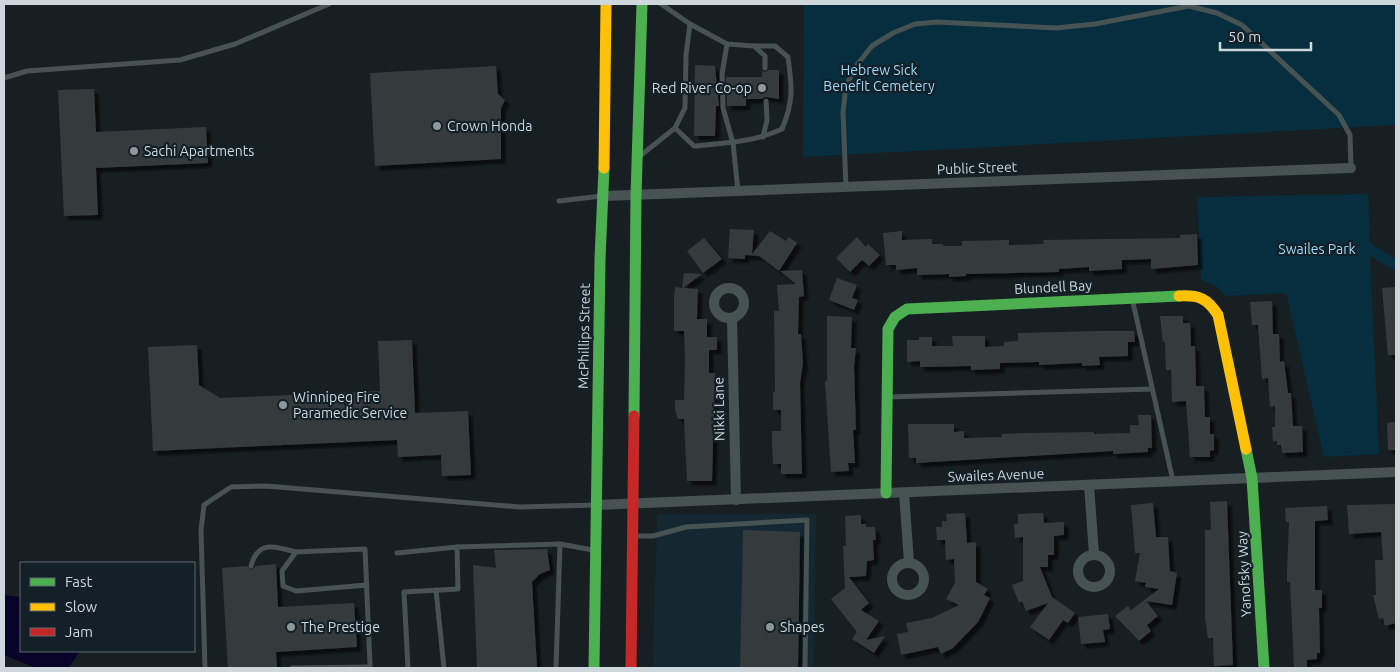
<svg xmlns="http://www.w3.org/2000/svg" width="1400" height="672" font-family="Ubuntu,sans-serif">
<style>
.built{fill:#152831}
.green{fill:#062e3f}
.water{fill:#090329}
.building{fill:#363a3e;filter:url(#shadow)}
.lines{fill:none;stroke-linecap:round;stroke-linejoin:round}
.lane{stroke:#475253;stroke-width:5}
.street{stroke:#475253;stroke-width:10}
.fast{stroke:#4caf50;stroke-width:11}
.slow{stroke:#ffc107;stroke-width:11}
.jam{stroke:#c62828;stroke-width:11}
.poi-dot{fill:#8e979a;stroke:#132027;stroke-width:2}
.labels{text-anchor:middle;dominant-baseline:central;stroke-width:4.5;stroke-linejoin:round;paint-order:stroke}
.park-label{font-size:14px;fill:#9ed8f6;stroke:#132027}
.poi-label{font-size:14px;fill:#ced7db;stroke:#132027;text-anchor:start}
.street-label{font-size:14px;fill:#ced7db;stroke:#132027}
</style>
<defs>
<filter id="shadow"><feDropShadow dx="4.5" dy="4.5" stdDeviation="1" flood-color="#0009"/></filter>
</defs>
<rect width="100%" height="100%" fill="#181f22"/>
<path class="built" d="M657,514h159l-2,154h-161z"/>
<g class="green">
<path d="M804,4h592v121l-593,32z"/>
<path d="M1368,194l2,49 26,16v12l-26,-15 9,198 -55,3 -38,-164 -60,3 -12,-11 -13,-5 -4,-83z"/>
</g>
<path class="water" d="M4,595l17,2v54h59l-11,16 -33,1 -32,-13z"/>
<g class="building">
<path d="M695,65l20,1 4,40h-3l-1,30h-21z"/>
<path d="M496,66l2,28 7,6 -4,8v51l-126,7 -5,-93z"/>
<path d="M769,70h10v29l-14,-2 -3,2h-16v7h-19l-1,-29h36v-6l3,1z"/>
<path d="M94,89l2,43 110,-5 2,36 -112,5 2,47 -34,1 -6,-126z"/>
<path d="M730,229l24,1 -2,24 18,-23 16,10 3,-4 8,6 -18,28 -20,-15 -14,-1v4l-17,-1z"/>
<path d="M902,231v9l30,-1v5h11v2h19v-5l47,-1v5l35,-1 -1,-4 137,-2v-3l17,-1 1,31 -47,4v-10l-29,1v9l-18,1 -15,1v-4l-30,2v3l-93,2v2l-17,1v-3l-32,1v-7l-21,2v-5h-10l-3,-32z"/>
<path d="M857,237l9,10 2,-3 12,11 -11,11 -7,-6 -12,12 -14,-14z"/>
<path d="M704,238l18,21 -19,14 -16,-22z"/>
<path d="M802,270l2,26 -5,1 -1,37h3l2,29 -3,20 2,91h-21v-10h-8l-1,-19v-14h9v-21h-8v-18h2l-1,-81h5l-2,-26 19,-1 -16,-13z"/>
<path d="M684,273l18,1 -19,14 15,1 -1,30h10v18h10v13h-8v23h6l-3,108h-25l-3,-62h-6l-3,-9v-10h9l1,-41 -1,-28h-10v-32l1,-12 7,1z"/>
<path d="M837,278l20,7 -5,13 6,2 -4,10 -25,-10z"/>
<path d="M1396,287v68h-8l-6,-67z"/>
<path d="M1272,301l1,33h6l1,28 4,-1 4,32h3l2,33h9l1,26 -21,1 -1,-8h-4v-4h-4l-1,-14h3v-21l-5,1 -2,-29 -6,1 -4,-54h-6l-2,-23z"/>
<path d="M827,316l25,1 -1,31h5l-2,19 2,63h-3l2,33h-7l1,8 -18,1 -6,-91h2z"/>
<path d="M1160,316h23v7h7l1,23h4l1,40h8l1,31h5v17h4v16l-4,1v6h-20l-4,-56 -14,1 -1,-32h-5l-1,-28h-2z"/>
<path d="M1099,331h35l1,11h-7v14l-29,1 1,8 -18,1v-3l-43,2v-3l-39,1v6l-29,1v-4l-51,1v-6l-13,1v-22h12v-3h13v9h21l-1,-10h33v11l19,-1v-4l14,-1v-8z"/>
<path d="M412,340l3,73 53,-2 3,64 -29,1 -1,-21 -43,2 -1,-17 -244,11 -5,-104 49,-2 2,40 21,13 160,-7 -2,-50z"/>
<path d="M1138,415h13l1,33h-4v4l-35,2v-3l-197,12v-5h-7l-1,-34h46v8l10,-1v7l38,-1v-3l26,-1 66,-1v2l36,-1v-8h9z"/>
<path d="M1396,422v28h-8l-1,-27z"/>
<path d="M1227,501l6,164 -19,1 -1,-28h-5l-3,-21v-87h6l-1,-28z"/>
<path d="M1153,503l3,34h12l2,34 7,2 -5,32 -26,-4 12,15 -11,9 4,6 -12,10 -24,-25 13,-10 3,4 28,-21 -14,-2 1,-4 -11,-2 5,-28h-5l-4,-48z"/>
<path d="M1396,504v119l-11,3 -2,-8 -4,1 -6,-24h3l-1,-35h8l-2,-28 -32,2 -2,-29z"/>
<path d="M1327,506l1,14 -13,1v69h7v18h-3l1,45h-3v6l-10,1v8h-13l-4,-86h-3v-10l2,-50h-3l-1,-14z"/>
<path d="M965,513l2,30 9,-1v40l12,7 -4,6 6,3 -12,24 -25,26 -12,6 -3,-7 -37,8 -4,-21 11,-2 -2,-9 26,-5 27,-13 -13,-6 9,-16 -1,-24 -8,1 -1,-20h-8l-1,-13h6v-6h5l-1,-7z"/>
<path d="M1043,513l1,10 20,-1v13l-10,1v19h-6v12h-8l12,30 23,16 -7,10 -5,-3 -14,20 -19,-13 18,-24 -22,8 -4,-10 -3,2 -7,-18 11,-4v-44l-8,1 -1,-14h4v-10z"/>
<path d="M861,515v9h5v3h9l1,13h-3l1,20 -7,1 -1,15 -17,1 20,26 -8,7 18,11 -13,19 19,-4 -11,17 -22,-14 5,-7 -26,-33 14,-11 -2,-42h3l-1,-30z"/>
<path d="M743,530l57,2 -2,136h-58z"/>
<path d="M547,549l3,21 -10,4 -8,8 5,85 -60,1 -4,-103 23,3 -2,-18z"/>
<path d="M276,564l2,43 76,-4 3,44 -81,5 1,16h-49l-6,-100 25,-2 4,4 5,-4z"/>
<path d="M1108,614l2,15 -7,1 2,12 -24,2 -3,-27z"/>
</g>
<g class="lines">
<g class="lane">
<path d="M661,4l29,20 37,20 27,2 11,10v12"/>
<path d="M727,44l-5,30 1,34 10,35 5,48"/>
<path d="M4,78l23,-7 153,-11 55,-16 94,-40"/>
<path d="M675,128l19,18c31,-3 60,-4 88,-17 12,-28 10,-43 6,-72l-13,-11h-21"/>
<path d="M763,137l4,-17 -1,-19"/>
<path d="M640,156l35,-28 10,-20 1,-53 4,-31"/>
<path d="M846,187l-3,-75 3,-26 10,-20 16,-20 21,-13 22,-9 21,-2 120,6 39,-4 94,-18 28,7 25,12 97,90 11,20 1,33"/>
<path d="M559,201l42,-5"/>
<path d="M1132,298l41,183"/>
<path d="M888,397l264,-8"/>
<path d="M635,536h18l33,-9 121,-7 -2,148"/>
<path d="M457,547l103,-3 33,6"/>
<path d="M397,553l60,-6 1,42 -54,3 4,76"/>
<path d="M251,566c7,-26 24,-20 45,-14"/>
<path d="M367,585l-71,6 -13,-5 -1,-15 14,-19 69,-3 5,116"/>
<path d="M436,590l8,78"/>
<path d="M205,668l-4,-138 3,-25 27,-18 35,-1 254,21 76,-2"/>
<path d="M292,668l78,-1"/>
<path d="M556,668l4,-124"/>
</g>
<g class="street">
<path d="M604,196l747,-28"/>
<circle cx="729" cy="303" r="15"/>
<path d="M732,318l4,182"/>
<path d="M1089,485l5,69"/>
<path d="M904,493l5,69"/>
<path d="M597,505l799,-33"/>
<circle cx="1094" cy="571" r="16"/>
<circle cx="908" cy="579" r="16"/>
</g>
<g class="fast">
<path d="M634,416l2,-221 6,-191"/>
<path d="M1246,449l6,29 12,190"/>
<path d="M886,493l2,-164 7,-12 12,-8 272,-13"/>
<path d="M594,668l6,-409 4,-91"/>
</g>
<g class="slow">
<path d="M604,168l2,-164"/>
<path d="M1179,296c20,-1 28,2 39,19l28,134"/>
</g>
<path class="jam" d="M631,668l3,-252"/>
</g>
<g class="poi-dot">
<circle cx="762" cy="88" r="5"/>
<circle cx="437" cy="126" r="5"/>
<circle cx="134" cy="151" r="5"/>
<circle cx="283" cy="405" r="5"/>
<circle cx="291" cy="627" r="5"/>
<circle cx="770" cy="627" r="5"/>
</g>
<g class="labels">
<g class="park-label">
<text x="879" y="70">Hebrew Sick<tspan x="879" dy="16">Benefit Cemetery</tspan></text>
<text x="1317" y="249">Swailes Park</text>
</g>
<g class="poi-label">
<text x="752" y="88" text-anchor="end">Red River Co-op</text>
<text x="447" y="126">Crown Honda</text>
<text x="144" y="151">Sachi Apartments</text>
<text x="293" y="397">Winnipeg Fire<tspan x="293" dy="16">Paramedic Service</tspan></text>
<text x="301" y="627">The Prestige</text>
<text x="780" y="627">Shapes</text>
</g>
<g class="street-label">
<text transform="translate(977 168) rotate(-2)">Public Street</text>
<text transform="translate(1053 287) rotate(-3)">Blundell Bay</text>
<text transform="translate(584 336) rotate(-89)">McPhillips Street</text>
<text transform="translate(719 409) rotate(-91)">Nikki Lane</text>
<text transform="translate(996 475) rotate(-2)">Swailes Avenue</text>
<text transform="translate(1244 574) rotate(-93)">Yanofsky Way</text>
</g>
</g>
<rect width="1400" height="672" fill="none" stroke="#ced7db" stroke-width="10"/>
<rect x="20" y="562" width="175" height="90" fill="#132027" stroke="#5e696f"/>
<rect x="30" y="578" width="25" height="8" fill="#4caf50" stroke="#5e696f"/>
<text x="65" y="587" font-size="15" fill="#ced7db">Fast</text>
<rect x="30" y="603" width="25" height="8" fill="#ffc107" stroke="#5e696f"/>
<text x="65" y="612" font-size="15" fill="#ced7db">Slow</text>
<rect x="30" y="628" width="25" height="8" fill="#c62828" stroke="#5e696f"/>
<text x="65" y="637" font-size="15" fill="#ced7db">Jam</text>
<path d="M1220 42v8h91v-8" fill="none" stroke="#ced7db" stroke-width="2.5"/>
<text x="1228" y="42" font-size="15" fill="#ced7db" stroke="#132027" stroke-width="4" paint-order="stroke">50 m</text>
</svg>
